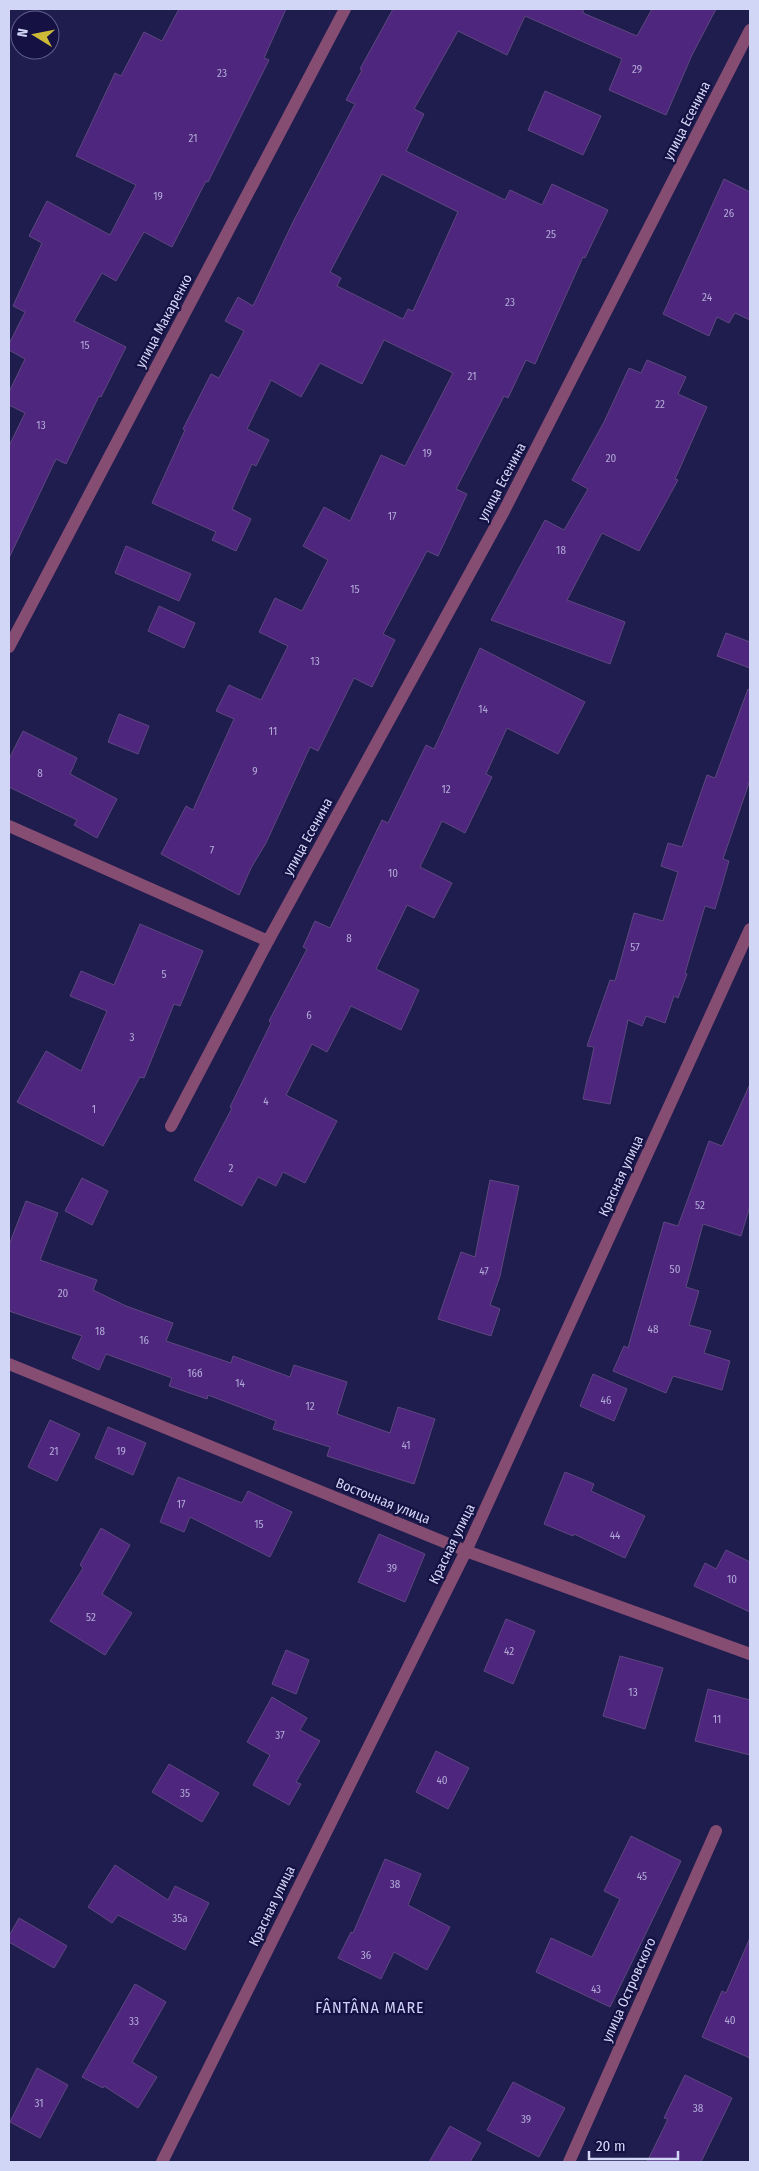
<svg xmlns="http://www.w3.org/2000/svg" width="759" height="2171" font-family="'Fira Sans Condensed',sans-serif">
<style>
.building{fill:#4e267d;stroke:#5d487e;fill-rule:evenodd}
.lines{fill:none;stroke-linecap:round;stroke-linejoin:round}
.minor{stroke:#854d72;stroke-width:12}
.labels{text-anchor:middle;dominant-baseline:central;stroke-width:4.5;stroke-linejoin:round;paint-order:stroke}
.number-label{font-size:11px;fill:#b1aad8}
.street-label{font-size:14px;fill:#d2d6f6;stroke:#161143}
.quarter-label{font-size:16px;letter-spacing:1px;fill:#ccd0f6;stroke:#161143}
</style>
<rect width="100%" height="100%" fill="#1f1c4e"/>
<g class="building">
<path d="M179,9h107l-22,49 5,2 -61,122 -2,-1 -34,66 -28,-15 -28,49 -14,-8 -28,48 52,26 -25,50 -2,-1 -33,68 -10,-5 -47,99v-112l16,-33 -16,-8v-13l16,-33 -16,-9v-6l16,-32 -12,-6 29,-63 -13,-7 18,-35 63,34 26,-50 -60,-29 39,-83 6,3 23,-44 18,9z"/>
<path d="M393,9h190v4l54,23 15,-27h64l-24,46 -26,60 -57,-25 13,-31 -97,-43 -18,39 -49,-24 -44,78 10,5 -18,37 99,49 5,-10 32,15 10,-21 56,26 -23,48 -2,-1 -48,107 -9,-4 -18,38 -4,-2 -48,93 11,5 -29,62 -11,-5 -44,83 12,6 -23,47 -18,-9 -36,73 -8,-4 -44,96 -15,25 -12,27 -78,-41 25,-48 7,4 41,-91 -18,-8 13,-26 32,15 27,-54 -29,-14 16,-34 27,13 26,-51 -25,-14 21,-39 26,14 31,-66 24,11 48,-93 -69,-33 -22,44 -42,-21 -19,34 -30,-17 -24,49 22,11 -13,26 -4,-2 -20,45 19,10 -15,32 -24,-11 4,-8 -64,-29 33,-73 -2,-1 28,-55 8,4 25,-47 -19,-10 13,-24 15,9 40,-84 62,-118 -9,-4 16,-30 -2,-1zM382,174l76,38 -45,99 -5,-2 -5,10 -66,-33 4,-8 -11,-6z"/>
<path d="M545,91l56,25 -18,39 -55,-25z"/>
<path d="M724,179l26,13v128l-15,-7 -6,10 -12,-6 -8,19 -46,-22z"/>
<path d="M647,360l39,17 -8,17 29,13 -32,72 3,1 -39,71 -37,-18 -35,67 58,22 -15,42 -119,-44 54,-100 19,10 24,-41 -16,-9 32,-58 25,-54 12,5z"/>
<path d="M126,546l65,28 -12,27 -64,-28z"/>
<path d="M159,606l36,17 -11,25 -36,-17z"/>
<path d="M726,633l24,9v26l-33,-12z"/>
<path d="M480,648l105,54 -27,52 -51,-26 -21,46 6,3 -27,56 -23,-12 -22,46 32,16 -18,35 -27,-13 -31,64 43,21 -18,40 -50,-24 -24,46 -15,-8 -26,51 51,26 -32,62 -22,-11 -7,14 -18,-9 -16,29 -48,-26 38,-72 -2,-1 41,-84 -2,-2 38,-72 -4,-2 12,-26 15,7 52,-108 6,3 38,-78 8,4z"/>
<path d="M748,689l2,1v90l-27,79 6,2 -14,48 -10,-3 -20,67 2,1 -9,24 -4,-2 -9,27 -19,-7 -4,10 -14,-6 -18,84 -27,-5 11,-52 -7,-1 23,-66 5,1 19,-68 29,8 15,-49 -17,-6 7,-23 14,4 25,-72 8,3z"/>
<path d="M119,714l30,12 -11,28 -30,-12z"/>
<path d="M23,731l54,27 -7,16 47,25 -20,39 -23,-13 3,-5 -68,-33v-28z"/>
<path d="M140,924l63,27 -23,55 -6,-2 -30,74 -4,-1 -37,69 -86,-44 29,-51 35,20 26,-60 -37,-15 11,-25 33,14z"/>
<path d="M750,1084v122l-9,30 -38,-12 -17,63 13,4 -10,34 22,6 -7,22 26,8 -8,29 -49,-14 -7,17 -53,-22 11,-25 4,2 36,-126 14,4 31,-85 13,5z"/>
<path d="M82,1178l26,13 -16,34 -27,-14z"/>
<path d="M490,1180l29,6 -19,90 -10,29 10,4 -9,27 -53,-17 23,-67 14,5z"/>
<path d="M26,1201l32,12 -18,47 57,20 -4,10 33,16 47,17 -7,18 65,22 2,-7 57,21 4,-12 53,17 -10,32 53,19 8,-26 37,12 -21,65 -87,-28 3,-9 -57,-18 3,-8 -68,-26 -1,4 -38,-13 3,-8 -66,-24 -7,16 -27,-12 10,-22 -73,-25v-66z"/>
<path d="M593,1374l34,15 -13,32 -34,-15z"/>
<path d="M50,1420l30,14 -23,47 -29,-14z"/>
<path d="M108,1427l38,16 -13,32 -38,-17z"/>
<path d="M565,1472l29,12 -3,7 54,25 -20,42 -51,-24 -1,2 -29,-12z"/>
<path d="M178,1477l64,26 6,-12 44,21 -22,45 -80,-40 -6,15 -24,-10z"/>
<path d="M101,1528l29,17 -28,49 30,19 -27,42 -55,-34 33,-53 -3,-3z"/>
<path d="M379,1534l46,20 -20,48 -47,-20z"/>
<path d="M726,1550l24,12v50l-56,-26 11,-23 11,6z"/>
<path d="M506,1619l29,12 -22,53 -29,-13z"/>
<path d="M286,1650l23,10 -13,34 -24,-10z"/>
<path d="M620,1656l43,12 -18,61 -42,-13z"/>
<path d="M708,1689l42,11v55l-55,-14z"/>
<path d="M272,1697l35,21 -7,12 20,11 -24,41 5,2 -12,21 -36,-20 17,-30 -23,-13z"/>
<path d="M436,1751l33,17 -21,41 -32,-17z"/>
<path d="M169,1764l50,29 -17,29 -50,-30z"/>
<path d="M631,1836l50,25 -71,146 -74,-35 15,-34 41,19 28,-58 -16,-8z"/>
<path d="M385,1859l36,15 -13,31 42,22 -23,43 -33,-18 -13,27 -43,-21 13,-26 2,1z"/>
<path d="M115,1865l53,35 7,-14 34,17 -24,47 -67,-35 -6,8 -24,-16z"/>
<path d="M19,1918l48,28 -13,22 -45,-26v-6z"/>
<path d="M750,1938v120l-48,-21 20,-46 4,2z"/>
<path d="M135,1984l31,18 -34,60 25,15 -19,31 -34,-22 -1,2 -21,-11z"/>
<path d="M37,2068l31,17 -28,53 -30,-16z"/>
<path d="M685,2075l47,23 -31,64h-54l21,-43 -4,-1z"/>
<path d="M513,2082l52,26 -26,49 -52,-27z"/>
<path d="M450,2126l31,17 -11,19h-41z"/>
</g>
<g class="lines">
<g class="minor">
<path d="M9,647l336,-638"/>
<path d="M9,826l259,115 236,-430 246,-481"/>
<path d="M171,1126l97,-185"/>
<path d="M9,1364l457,187 284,103"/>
<path d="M162,2162l304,-611 284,-622"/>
<path d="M569,2162l147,-331"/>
</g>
</g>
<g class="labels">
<g class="number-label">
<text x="637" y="69">29</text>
<text x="222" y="73">23</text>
<text x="193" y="138">21</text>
<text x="158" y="196">19</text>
<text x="729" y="213">26</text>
<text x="551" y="234">25</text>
<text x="707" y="297">24</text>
<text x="510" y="302">23</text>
<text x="85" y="345">15</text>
<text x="472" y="376">21</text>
<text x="660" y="404">22</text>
<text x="41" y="425">13</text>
<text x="427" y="453">19</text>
<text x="611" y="458">20</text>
<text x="392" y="516">17</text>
<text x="561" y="550">18</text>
<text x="355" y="589">15</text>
<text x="315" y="661">13</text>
<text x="483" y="709">14</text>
<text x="273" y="731">11</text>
<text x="255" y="771">9</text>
<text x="40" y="773">8</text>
<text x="446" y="789">12</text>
<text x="212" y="850">7</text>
<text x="393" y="873">10</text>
<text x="349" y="938">8</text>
<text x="635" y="947">57</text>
<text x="164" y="974">5</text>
<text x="309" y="1015">6</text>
<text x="132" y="1037">3</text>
<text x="266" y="1101">4</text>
<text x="94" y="1109">1</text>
<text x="231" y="1168">2</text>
<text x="700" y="1205">52</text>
<text x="675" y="1269">50</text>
<text x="484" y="1271">47</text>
<text x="63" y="1293">20</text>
<text x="653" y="1329">48</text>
<text x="100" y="1331">18</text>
<text x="144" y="1340">16</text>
<text x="195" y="1373">16б</text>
<text x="240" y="1383">14</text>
<text x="606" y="1400">46</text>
<text x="310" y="1406">12</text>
<text x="406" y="1445">41</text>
<text x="54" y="1451">21</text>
<text x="121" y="1451">19</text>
<text x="181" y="1504">17</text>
<text x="259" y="1524">15</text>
<text x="615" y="1535">44</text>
<text x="392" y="1568">39</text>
<text x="732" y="1579">10</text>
<text x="91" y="1617">52</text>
<text x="509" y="1651">42</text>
<text x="633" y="1692">13</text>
<text x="717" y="1719">11</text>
<text x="280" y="1735">37</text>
<text x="442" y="1780">40</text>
<text x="185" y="1793">35</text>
<text x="642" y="1876">45</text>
<text x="395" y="1884">38</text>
<text x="180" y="1918">35а</text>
<text x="366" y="1955">36</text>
<text x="596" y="1989">43</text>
<text x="730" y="2020">40</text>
<text x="134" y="2021">33</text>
<text x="39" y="2103">31</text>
<text x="698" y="2108">38</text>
<text x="526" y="2119">39</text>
</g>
<g class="street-label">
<text transform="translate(687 121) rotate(-63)">улица Есенина</text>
<text transform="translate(164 321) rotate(-62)">улица Макаренко</text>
<text transform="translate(502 482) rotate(-62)">улица Есенина</text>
<text transform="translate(308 837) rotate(-61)">улица Есенина</text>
<text transform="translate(621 1176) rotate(-65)">Красная улица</text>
<text transform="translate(383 1501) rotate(22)">Восточная улица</text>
<text transform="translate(452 1544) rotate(-64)">Красная улица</text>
<text transform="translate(272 1906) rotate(-64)">Красная улица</text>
<text transform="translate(629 1990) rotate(-66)">улица Островского</text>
</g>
<g class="quarter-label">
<text x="370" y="2007">FÂNTÂNA MARE</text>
</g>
</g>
<rect width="759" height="2171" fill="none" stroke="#d2d6f6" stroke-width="20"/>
<g transform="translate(35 35) rotate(280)"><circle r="24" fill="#161143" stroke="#61608b"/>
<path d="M0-4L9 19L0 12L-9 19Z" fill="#ccb938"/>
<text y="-8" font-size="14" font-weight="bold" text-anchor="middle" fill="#d2d6f6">N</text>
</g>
<path d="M589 2151v8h89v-8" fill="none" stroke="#d2d6f6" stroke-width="2.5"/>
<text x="596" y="2151" font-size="15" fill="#d2d6f6" stroke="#161143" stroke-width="4" paint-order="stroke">20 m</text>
</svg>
